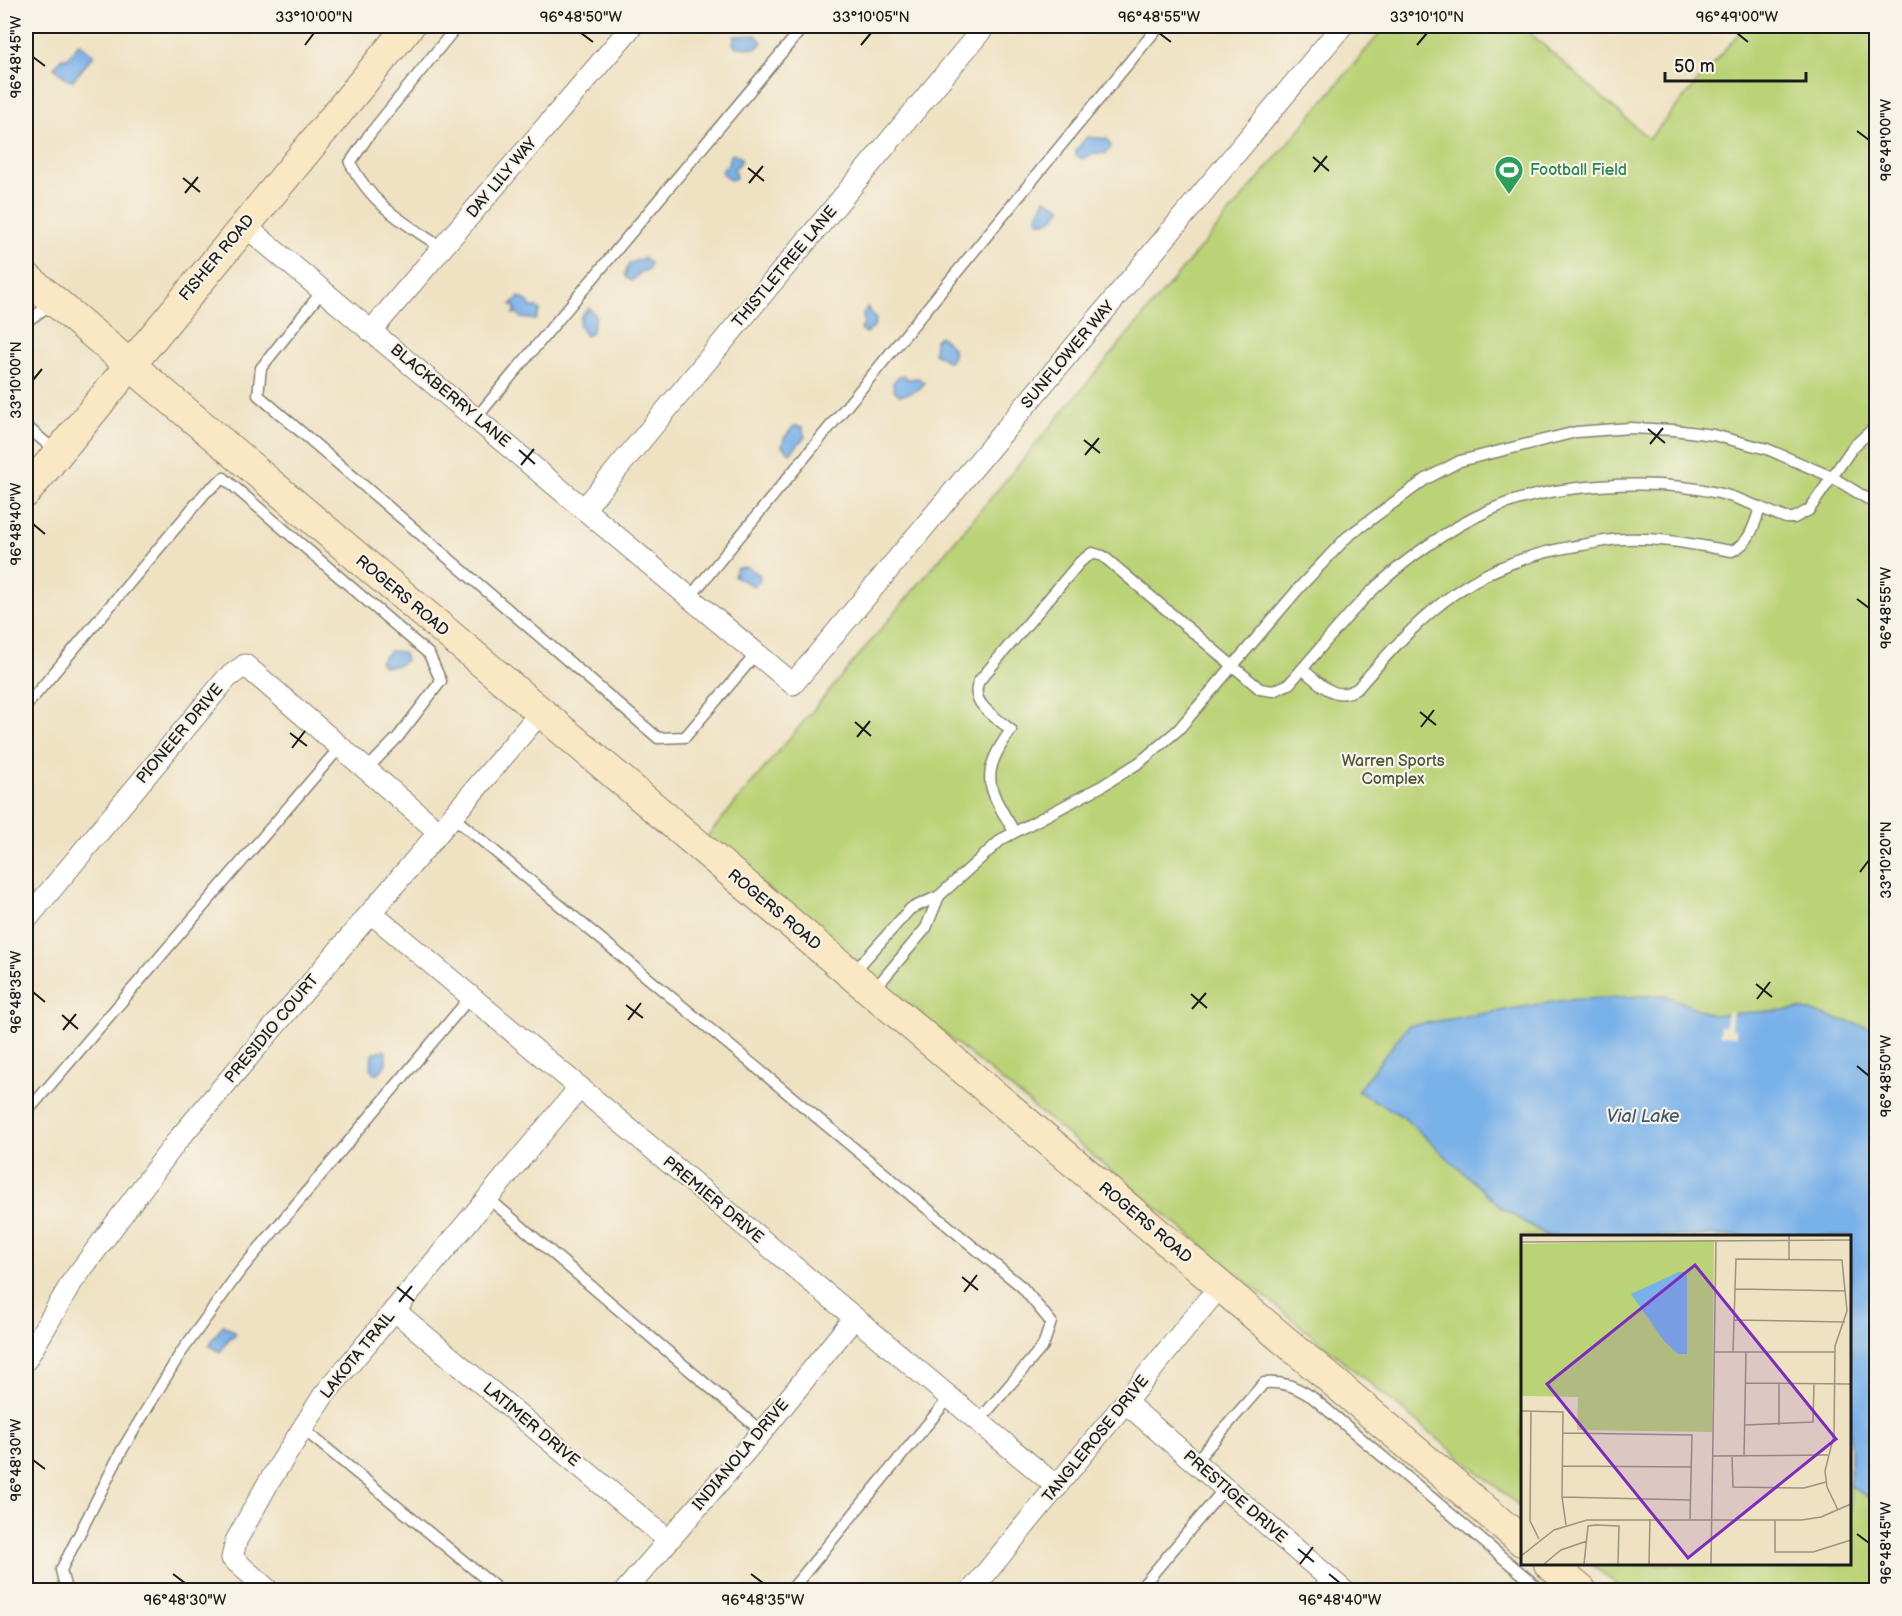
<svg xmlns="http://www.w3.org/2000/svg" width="1902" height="1616" font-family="'Balsamiq Sans',sans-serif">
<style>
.green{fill:#bbd377;stroke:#6c784a;stroke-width:1.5}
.water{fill:#79b1e9;stroke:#4a6682;stroke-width:1.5}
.pier{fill:#efe2c3}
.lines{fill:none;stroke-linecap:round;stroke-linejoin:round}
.lane-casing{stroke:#867f70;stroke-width:13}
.street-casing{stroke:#867f70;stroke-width:23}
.secondary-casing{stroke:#867f70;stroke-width:32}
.lane{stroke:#fff;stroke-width:10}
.street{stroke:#fff;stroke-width:21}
.secondary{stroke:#fae7c3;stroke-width:30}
.ticks{fill:none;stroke:#1c1c1c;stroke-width:2}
.labels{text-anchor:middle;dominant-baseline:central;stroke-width:4.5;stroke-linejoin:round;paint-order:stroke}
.leisure-label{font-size:16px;fill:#27864d;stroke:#f7f3e8;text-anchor:start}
.street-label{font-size:16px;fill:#1c1c1c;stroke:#f7f3e8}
.park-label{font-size:16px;fill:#4c5337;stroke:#f7f3e8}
.water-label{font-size:18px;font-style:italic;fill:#41586e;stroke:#f7f3e8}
.inset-road{fill:none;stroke:#9b9380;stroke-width:1.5}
.view{fill:#7b2cbf;fill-opacity:0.15;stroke:#7b2cbf;stroke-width:3}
.inset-edge{fill:none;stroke:#1c1c1c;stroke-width:3}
.neatline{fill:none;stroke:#1c1c1c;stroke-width:2}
.ticks-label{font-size:15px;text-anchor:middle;fill:#1c1c1c}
</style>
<rect width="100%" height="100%" fill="#f7f3e8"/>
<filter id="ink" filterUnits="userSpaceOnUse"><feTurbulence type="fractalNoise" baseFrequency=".0167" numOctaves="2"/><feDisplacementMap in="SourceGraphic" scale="12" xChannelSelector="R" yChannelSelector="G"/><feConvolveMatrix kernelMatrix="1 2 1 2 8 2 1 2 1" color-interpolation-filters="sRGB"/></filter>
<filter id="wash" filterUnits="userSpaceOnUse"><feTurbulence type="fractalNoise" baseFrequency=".008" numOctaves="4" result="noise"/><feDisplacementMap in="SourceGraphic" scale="24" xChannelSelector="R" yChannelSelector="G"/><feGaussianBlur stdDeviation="1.35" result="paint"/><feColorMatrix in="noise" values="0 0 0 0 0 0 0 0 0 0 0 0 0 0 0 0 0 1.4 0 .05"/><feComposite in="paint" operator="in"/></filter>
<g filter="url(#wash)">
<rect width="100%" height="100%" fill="#efe2c3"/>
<path class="green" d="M1386,26h136l127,113 96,-113h131v1564h-252l-33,-26h259v-328h-328v272l-816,-670z"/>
<g class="water">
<path d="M756,35l6,7 -5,6 -21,-1 -3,-4 2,-7z"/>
<path d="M79,43l15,12 -21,25h-5l-14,-12 8,-10h6z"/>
<path d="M1087,137l20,2 4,8 -6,7 -8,-1 -15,6 -6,-4v-5z"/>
<path d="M734,154l7,4v4l-7,7 2,9 -6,2 -8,-7 1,-4 5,-4 2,-10z"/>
<path d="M1045,199l17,9c-4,7 -14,17 -24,13l-1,-5z"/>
<path d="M643,258l7,5 -2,7 -7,2 -9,9 -4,-2 -3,-5 4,-10z"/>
<path d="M519,297l8,4 4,6h6l3,3 -4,10 -15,-2 -3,-5 -5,1 3,-5 -5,-4z"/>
<path d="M867,307l9,13 -3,8 -7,5 -5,-4 3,-6 -1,-9z"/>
<path d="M589,308l7,8 -5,17 -5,3 -7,-11 2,-9z"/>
<path d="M940,336l13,12v8l-4,6 -15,-9 1,-13z"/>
<path d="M905,376l2,3 11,-1 6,5c-4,9 -16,11 -25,12l-5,-5 -1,-7 5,-6z"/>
<path d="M794,426l8,1 3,10 -15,16 -8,-7 2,-8z"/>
<path d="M747,567l13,8 -1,7 -5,4 -20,-10 3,-8z"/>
<path d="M390,651l13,1 3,8 -9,6h-13l-4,-5z"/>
<path d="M1665,995l47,20 88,-6 76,20v473l-26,-16v-250h-303l-45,-28 -100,-92 -45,-25 51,-65 157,-26z"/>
<path d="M383,1050l3,2v11l-5,8 -6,3 -4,-4 1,-16z"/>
<path d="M223,1325l13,8 -3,5 -3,-1 -10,15 -11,-7z"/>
</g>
<path class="pier" d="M1727,1012h5l-1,17h5v7l-16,-1v-9h5z"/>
</g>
<g filter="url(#ink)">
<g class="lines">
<g class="lane-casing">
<g id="lane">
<path d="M442,248c-40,-27 -68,-41 -92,-85l19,-28 88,-109"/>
<path d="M323,290l-62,78 -3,27 400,343 27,-1 72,-84"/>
<path d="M26,322l28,-20"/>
<path d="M476,418l328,-392"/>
<path d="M26,426l32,27"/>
<path d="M690,597l469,-571"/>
<path d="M1302,669c19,15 33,34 56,19 68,-79 117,-127 224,-143 14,-2 28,-6 41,-6 36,-2 73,6 109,12 18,-8 22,-25 28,-43"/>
<path d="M26,706l180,-214 18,-14 205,176 12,27 -43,56 -32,33"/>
<path d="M452,816l570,471 29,35 -8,24 -65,76"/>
<path d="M1014,831c-27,-44 -35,-56 -3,-101 -15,-13 -43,-27 -32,-49l101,-119 12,-9 11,3 157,133 13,2 16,-7c29,-32 56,-68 88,-98 33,-30 71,-57 113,-76 59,-27 165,-32 228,-17 23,5 46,17 68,25h8l15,-8 44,-63 23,-21"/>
<path d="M853,973l57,-64 29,-13 63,-57 100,-53 38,-24 38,-32 122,-143 47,-50 79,-58 34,-18 116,-29 54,-4 44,2 39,5 54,14 65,28 44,27"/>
<path d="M873,991l53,-63 13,-32"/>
<path d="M26,1113l314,-366"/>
<path d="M488,1198l274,234"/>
<path d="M303,1429l196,161"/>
<path d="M1195,1462l69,-79c20,-2 32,4 48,14l229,193"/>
<path d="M66,1590l-5,-20 61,-120 58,-96 60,-83 232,-276"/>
<path d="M791,1590l158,-192"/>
<path d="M1139,1590l86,-102"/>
</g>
</g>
<g class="street-casing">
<g id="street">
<path d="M244,225l549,459 549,-658"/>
<path d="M371,331l261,-305"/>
<path d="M584,509l401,-483"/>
<path d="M371,913l686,574"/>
<path d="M26,920l201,-242 18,-13 194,167"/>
<path d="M394,1310l274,230"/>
<path d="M26,1360l46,-78 105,-141 363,-428"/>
<path d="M1126,1403l217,187"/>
<path d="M268,1590l-36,-32 4,-17 31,-56 56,-89 257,-309"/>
<path d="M626,1590l136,-158 92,-114"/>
<path d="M972,1590l248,-304"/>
</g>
</g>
<g class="secondary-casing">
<g id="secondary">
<path d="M26,277l1496,1264"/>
<path d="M26,492l383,-466"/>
<path d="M1549,1564l32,26"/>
</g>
</g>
<use href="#lane" class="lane"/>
<use href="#street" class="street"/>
<use href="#secondary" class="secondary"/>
</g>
</g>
<path class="ticks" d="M581,33l12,9M1159,33l12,9M1737,33l11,9M305,45l9,-12M861,45l10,-12M1417,45l10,-12M33,57l12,9M1857,131l12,9M1313,157l16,14M748,168l16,13M1314,172l13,-16M183,178l17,14M749,183l14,-17M185,193l13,-16M33,380l9,-11M1648,429l17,14M1084,440l16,13M1650,444l13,-16M519,450l16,14M1085,455l14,-17M521,465l13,-16M33,524l12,10M1857,599l12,9M1420,712l16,13M855,722l16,14M1421,727l13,-17M290,733l17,13M857,737l13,-16M292,748l13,-17M1860,872l9,-12M1756,984l16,13M33,992l12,10M1191,994l16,14M1757,999l13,-17M626,1005l17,13M1192,1009l14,-16M62,1015l16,14M628,1020l13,-17M63,1030l13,-16M1857,1066l12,10M962,1277l16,13M397,1287l17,14M964,1292l13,-17M399,1302l13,-16M33,1460l12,9M1857,1534l12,9M1298,1549l16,13M1300,1564l13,-17M173,1574l12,9M751,1574l12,9M1329,1574l11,9"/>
<defs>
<g id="stadium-pin" transform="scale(1.5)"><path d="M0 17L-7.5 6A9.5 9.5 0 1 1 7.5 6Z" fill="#2e9e5b" stroke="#f7f3e8"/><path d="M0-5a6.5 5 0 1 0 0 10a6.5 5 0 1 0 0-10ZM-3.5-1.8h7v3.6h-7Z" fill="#fff"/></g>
</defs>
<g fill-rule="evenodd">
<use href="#stadium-pin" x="1509" y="170"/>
</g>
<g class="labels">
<g class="leisure-label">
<text x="1530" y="170">Football Field</text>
</g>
<g class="street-label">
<text transform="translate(502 178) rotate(-50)">DAY LILY WAY</text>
<text transform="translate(217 258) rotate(-50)">FISHER ROAD</text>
<text transform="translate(785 267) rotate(-50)">THISTLETREE LANE</text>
<text transform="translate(1068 355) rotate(-50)">SUNFLOWER WAY</text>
<text transform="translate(450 396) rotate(40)">BLACKBERRY LANE</text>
<text transform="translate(402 596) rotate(40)">ROGERS ROAD</text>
<text transform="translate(180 734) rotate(-50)">PIONEER DRIVE</text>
<text transform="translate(774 910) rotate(40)">ROGERS ROAD</text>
<text transform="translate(272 1029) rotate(-50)">PRESIDIO COURT</text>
<text transform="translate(713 1200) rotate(40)">PREMIER DRIVE</text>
<text transform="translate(1145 1223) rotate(40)">ROGERS ROAD</text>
<text transform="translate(358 1355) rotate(-51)">LAKOTA TRAIL</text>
<text transform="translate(531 1425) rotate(40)">LATIMER DRIVE</text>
<text transform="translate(1096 1439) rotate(-51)">TANGLEROSE DRIVE</text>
<text transform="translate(741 1455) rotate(-50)">INDIANOLA DRIVE</text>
<text transform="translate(1235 1497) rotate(41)">PRESTIGE DRIVE</text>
</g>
<g class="park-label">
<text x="1393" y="761">Warren Sports<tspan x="1393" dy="18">Complex</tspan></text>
</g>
<g class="water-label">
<text x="1643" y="1116">Vial Lake</text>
</g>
</g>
<g transform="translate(1521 1235)">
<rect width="330" height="330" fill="#efe2c3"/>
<path d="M193,5l-2,192 -135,-2 1,-33 -57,-1v-152z" fill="#bbd377"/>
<path d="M158,37h6l2,5v77h-9l-14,-13 -33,-47z" fill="#79b1e9"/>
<path class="inset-road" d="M0,7l330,-2M268,24v-23M214,54l111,2M213,85l111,2M194,117h120M212,117l3,-93 106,1 5,51 -12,35 -1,89 -9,36 2,16 11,23M224,148l106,1M0,176l42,1 -1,85 4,28M10,176l-1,110 9,18M224,190l68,-3 1,-38M258,190v-42M42,198l129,2 -2,84M192,221l115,-1M211,222l1,30 71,1 22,-6M223,222l2,-105M42,231l128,1M41,262l129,3M254,285v32h38l38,-12M0,321l33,-26 33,-10h215l19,-3 30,-13M23,329l17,-14 26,-9M63,329l4,-38 8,-1 23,1 -1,38M128,329l1,-45M190,329l5,-324"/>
<path class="view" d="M174,30l141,174 -148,119 -141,-174z"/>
<rect width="330" height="330" class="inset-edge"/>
</g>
<rect width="1902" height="1616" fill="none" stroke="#f7f3e8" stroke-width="66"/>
<path d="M1665 72v9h141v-9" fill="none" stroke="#1c1c1c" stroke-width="3"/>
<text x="1674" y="72" font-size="18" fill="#1c1c1c" stroke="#f7f3e8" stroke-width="4.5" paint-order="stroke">50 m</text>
<rect x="33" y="33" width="1836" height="1550" class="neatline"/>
<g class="ticks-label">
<text x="314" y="22">33°10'00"N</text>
<text x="581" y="22">96°48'50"W</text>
<text x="871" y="22">33°10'05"N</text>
<text x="1159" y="22">96°48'55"W</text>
<text x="1427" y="22">33°10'10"N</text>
<text x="1737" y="22">96°49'00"W</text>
<text transform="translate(16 57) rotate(-90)" y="5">96°48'45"W</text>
<text transform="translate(1886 140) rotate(-90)" y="5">96°49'00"W</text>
<text transform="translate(16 380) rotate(-90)" y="5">33°10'00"N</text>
<text transform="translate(16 524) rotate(-90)" y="5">96°48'40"W</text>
<text transform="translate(1886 608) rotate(-90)" y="5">96°48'55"W</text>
<text transform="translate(1886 860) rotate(-90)" y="5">33°10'20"N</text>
<text transform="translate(16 992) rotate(-90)" y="5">96°48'35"W</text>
<text transform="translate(1886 1076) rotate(-90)" y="5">96°48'50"W</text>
<text transform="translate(16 1460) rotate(-90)" y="5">96°48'30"W</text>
<text transform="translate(1886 1543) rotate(-90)" y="5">96°48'45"W</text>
<text x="185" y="1605">96°48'30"W</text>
<text x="763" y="1605">96°48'35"W</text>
<text x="1340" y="1605">96°48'40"W</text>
</g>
</svg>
